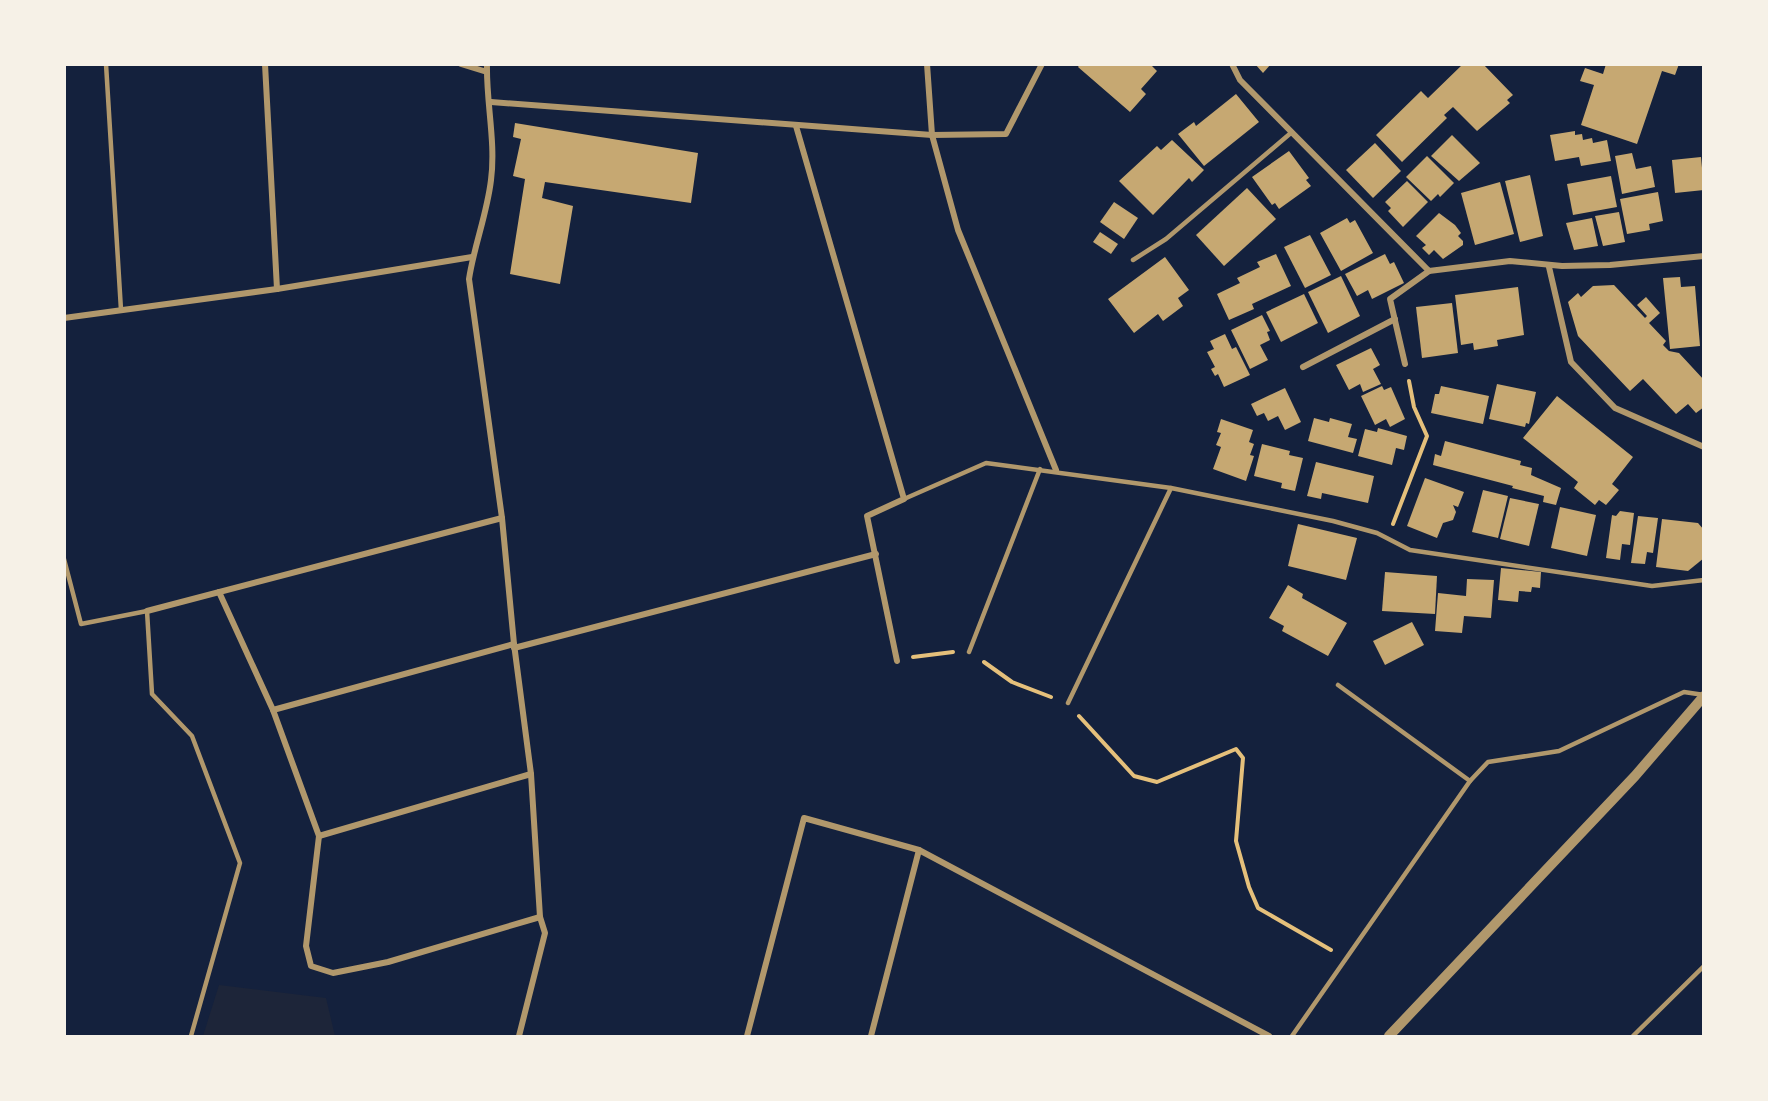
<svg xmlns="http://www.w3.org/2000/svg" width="1768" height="1101" font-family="'Fira Sans',sans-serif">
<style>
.green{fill:#1d2539}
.building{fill:#c6a872}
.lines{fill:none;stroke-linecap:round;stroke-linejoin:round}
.path{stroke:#e5c07b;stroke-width:4}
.service{stroke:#b1986c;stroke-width:4.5}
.minor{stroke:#b1986c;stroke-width:6}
.tertiary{stroke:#b1986c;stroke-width:10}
</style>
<rect width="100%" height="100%" fill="#14213d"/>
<path class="green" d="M219,985l107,13 9,38h-132z"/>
<g class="building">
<path d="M1080,64h74l-2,2 5,5 -16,18 5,5 -16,18 -52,-45z"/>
<path d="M1255,64h16l-8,9z"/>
<path d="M1463,64h20l30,31 -6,5 3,3 -33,28 -24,-24 -9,8 3,3 -45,44 -26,-27 45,-44 7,7z"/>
<path d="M1606,64h73l-4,11 -13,-4 -25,73 -56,-19 13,-40 -14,-4 5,-13 18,6z"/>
<path d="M1236,94l23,28 -55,44 -26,-32 16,-12 2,4z"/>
<path d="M515,123l183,30 -7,50 -146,-21 -3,16 31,8 -13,78 -50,-10 15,-95 -12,-3 8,-37 -8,-2z"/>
<path d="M1575,131v4l7,-1 1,6 9,-2 1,5 14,-3 4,21 -30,5 -2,-9 -24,4 -5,-26z"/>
<path d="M1452,135l28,28 -21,18 -28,-25z"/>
<path d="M1172,140l32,30 -12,12 -3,-4 -36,37 -34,-34 38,-35 4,4z"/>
<path d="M1375,143l26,28 -28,27 -27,-28z"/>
<path d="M1289,151l20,27 -3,2 5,6 -32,23 -4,-6 -3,2 -20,-28z"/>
<path d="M1632,153l4,16 15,-3 4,21 -33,7 -7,-38z"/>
<path d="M1427,156l27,27 -14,14 -2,-3 -7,7 -25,-24z"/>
<path d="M1701,157l3,33 -29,3 -3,-33z"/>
<path d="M1530,175l13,61 -23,6 -15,-61z"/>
<path d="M1611,176l6,31 -44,8 -6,-31z"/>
<path d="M1407,181l21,21 -25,25 -15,-16 3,-3 -6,-6z"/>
<path d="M1500,182l14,52 -39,11 -14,-52z"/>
<path d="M1247,188l29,31 -52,47 -28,-31z"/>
<path d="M1658,192l5,29 -14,3 1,6 -23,4 -7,-35z"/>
<path d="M1114,202l24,16 -14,21 -24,-17z"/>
<path d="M1619,212l6,30 -22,4 -8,-30z"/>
<path d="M1439,213l16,12 6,8 -3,3 5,5v4l-20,14 -9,-9 -5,5 -7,-7 4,-3 -10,-9z"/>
<path d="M1347,218l3,5 5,-3 18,33 -32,18 -21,-38z"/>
<path d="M1592,218l6,28 -24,4 -8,-27z"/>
<path d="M1100,232l18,12 -7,10 -18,-12z"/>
<path d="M1310,235l21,40 -26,13 -21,-41z"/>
<path d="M1276,254l15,32 -39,18 2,5 -25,11 -12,-26 23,-11 -3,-5 23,-11 -3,-5z"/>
<path d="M1385,254l5,10 4,-2 10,21 -32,16 -4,-9 -11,6 -12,-22z"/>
<path d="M1165,257l24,33 -11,8 5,8 -20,15 -5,-7 -24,19 -26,-34z"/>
<path d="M1341,276l19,40 -32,17 -20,-41z"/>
<path d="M1680,277l1,10 14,-1 5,60 -30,3 -7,-71z"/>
<path d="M1614,285l31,33 2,-2 -10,-11 9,-8 14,16 -11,10 17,18 -3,4 6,6 10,2 25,27v27l-8,6 -8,-9 -12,10 -33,-35 -13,12 -52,-55 -10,-34 10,-9 3,4 12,-11z"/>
<path d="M1518,287l6,48 -27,5 1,6 -24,4 -1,-7 -12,2 -6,-50z"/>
<path d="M1304,294l14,29 -37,19 -15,-30z"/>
<path d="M1452,303l6,50 -36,5 -6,-51z"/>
<path d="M1262,315l8,16 -3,1 3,8 -10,5 8,15 -18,9 -19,-39z"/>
<path d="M1225,334l7,15 4,-2 14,28 -26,12 -6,-13 -3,2 -4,-7 4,-2 -8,-15 7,-3 -4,-8z"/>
<path d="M1371,348l9,17 -7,4 8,15 -18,8 -3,-8 -11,6 -13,-25z"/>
<path d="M1497,384l39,8 -7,32 -3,-1 -1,4 -36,-8z"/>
<path d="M1382,386l2,4 7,-3 14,32 -15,8 -4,-8 -11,6 -14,-29z"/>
<path d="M1441,386l48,10 -6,28 -52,-11 4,-19h4z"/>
<path d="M1285,388l16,34 -16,8 -7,-14 -10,5 -4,-8 -7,3 -6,-12z"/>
<path d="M1557,396l76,61 -21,27 7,6 -13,15 -7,-5 -4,5 -21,-17 4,-6 -55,-44z"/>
<path d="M1314,418l15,4 1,-4 22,6 -4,13 9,2 -4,14 -45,-12z"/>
<path d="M1221,419l32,11 -4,12 5,2 -4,11 4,1 -8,25 -33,-12 8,-22 -5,-2 5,-12 -4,-1z"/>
<path d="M1378,428l29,8 -3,14 -8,-2 -4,17 -34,-9 7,-27 12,3z"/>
<path d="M1445,441l76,20 -1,4 12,3 -1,7 30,13 -5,17 -13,-3 1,-6 -32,-8 1,-2 -80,-21 2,-11 6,2z"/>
<path d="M1262,444l28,7 -1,4 14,3 -8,33 -14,-3 1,-5 -28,-7z"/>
<path d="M1316,462l58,14 -6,27 -46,-10 -1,6 -14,-3z"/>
<path d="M1425,478l39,14 -6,15 -5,-2 3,7 -3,8 -10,3 -6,15 -30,-12z"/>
<path d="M1483,490l25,6 -10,42 -26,-6z"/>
<path d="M1510,498l29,6 -10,42 -29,-7z"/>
<path d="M1560,507l36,8 -9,41 -36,-8z"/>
<path d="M1620,511l14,2 -4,32 -8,-1 -2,16 -14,-2 6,-43 4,1z"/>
<path d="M1638,516l20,2 -5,35 -6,-1 -2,12 -14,-1z"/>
<path d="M1662,519l36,4 6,7v28l-16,13 -32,-4z"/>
<path d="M1298,524l59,14 -11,42 -58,-14z"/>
<path d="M1501,568l40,4 -1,16 -8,-1 -1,5 -12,-1 -1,11 -20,-2z"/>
<path d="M1385,572l52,4 -2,38 -53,-3z"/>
<path d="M1467,579l27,1 -3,38 -27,-2 -2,17 -27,-2 3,-38 28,3z"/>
<path d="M1288,585l15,9 -1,4 45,25 -19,33 -46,-25 2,-5 -15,-8z"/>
<path d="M1412,622l12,23 -39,20 -12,-24z"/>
</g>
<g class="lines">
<g class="path">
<path d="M1393,524l34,-88 -13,-29 -5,-26"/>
<path d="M913,657l40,-5"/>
<path d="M984,662l28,20 39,15"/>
<path d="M1079,716l55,60 23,6 79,-33 7,9 -7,83 13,46 9,21 73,42"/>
</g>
<g class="service">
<path d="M106,64l15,246"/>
<path d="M1133,260l33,-21 126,-107"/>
<path d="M904,499l82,-36 185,25 162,33 44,12 33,17 242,36 52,-6"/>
<path d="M64,559l17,65 66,-13 5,83 40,42 48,127 -49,173"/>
<path d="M969,652l71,-183"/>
<path d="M1338,685l132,96"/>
<path d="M1068,703l103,-215"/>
<path d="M1292,1036l178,-255 18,-19 71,-11 125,-59 20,3"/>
<path d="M1633,1036l71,-70"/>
</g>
<g class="minor">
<path d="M265,64l12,225"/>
<path d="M461,64l26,8"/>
<path d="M487,64c-1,38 9,78 4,116 -4,34 -17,66 -22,99l33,239 12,126 17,130 9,143 5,16 -26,103"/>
<path d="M927,64l5,71 26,95 98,240"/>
<path d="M1232,64l8,16 189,191 81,-10 52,5 48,-1 94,-9"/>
<path d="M491,102l441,33 74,-1 36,-70"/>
<path d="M796,126l108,373 -37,17 30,145"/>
<path d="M1549,267l22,95 44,46 89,39"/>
<path d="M64,318l213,-29 195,-32"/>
<path d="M1405,364l-15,-65 39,-28"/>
<path d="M1303,367l92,-48"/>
<path d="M219,592l54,118 46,126 -13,110 5,20 22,7 55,-11 152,-45"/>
<path d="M147,611l355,-93"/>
<path d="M514,648l362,-94"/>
<path d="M273,710l241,-66"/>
<path d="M319,836l212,-62"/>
<path d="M747,1036l57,-218 115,32 350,186"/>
<path d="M871,1036l48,-186"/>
</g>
<path class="tertiary" d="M1389,1036l246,-260 69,-80"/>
</g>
<rect width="1768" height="1101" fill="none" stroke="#f6f1e7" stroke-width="132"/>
</svg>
